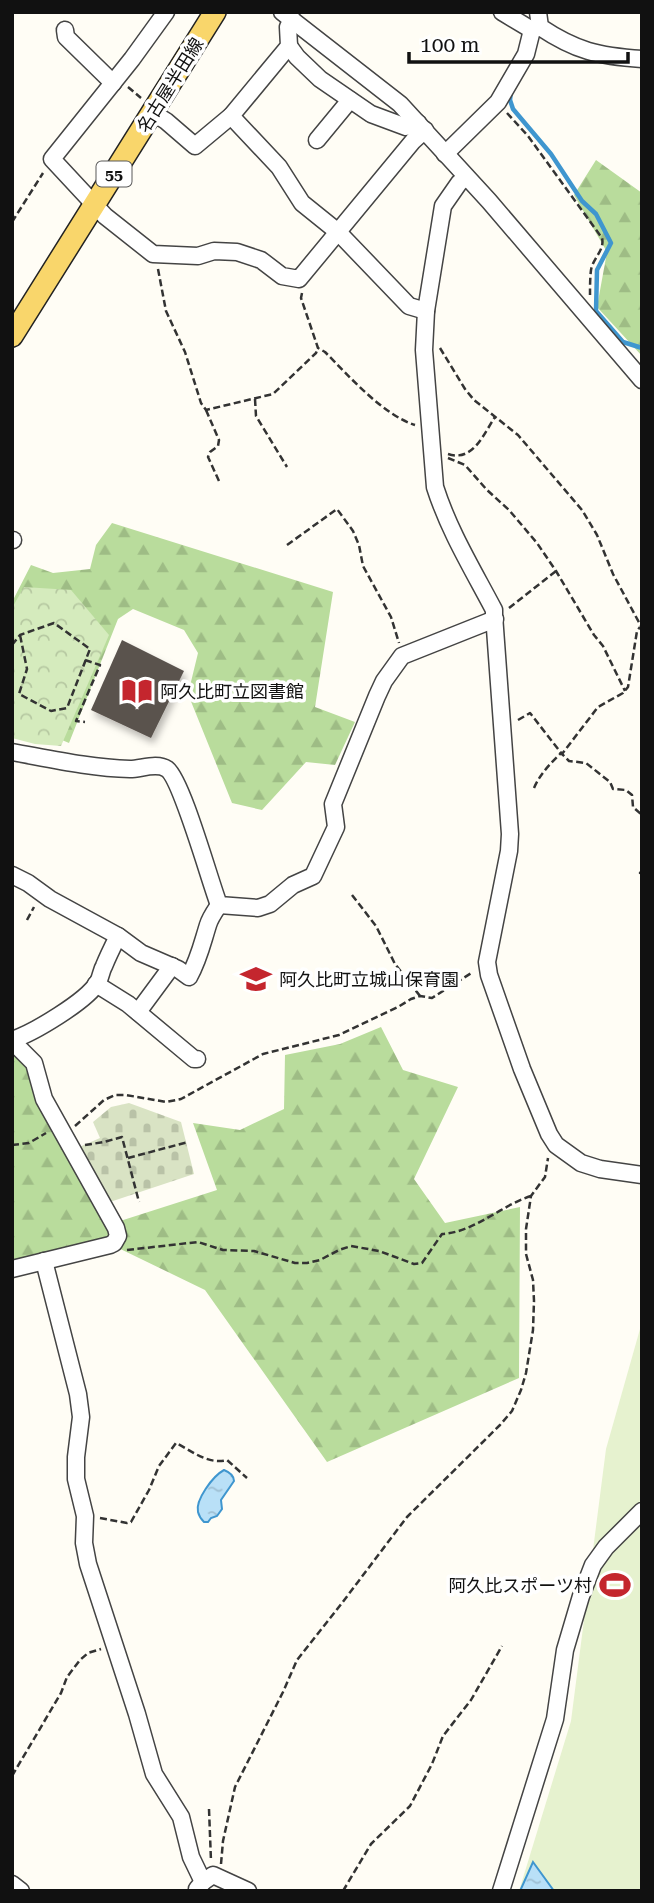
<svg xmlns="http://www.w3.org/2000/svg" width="654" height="1903" font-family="'Roboto Serif','Noto Sans JP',serif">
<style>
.forest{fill:url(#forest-firs)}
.cemetery{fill:url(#cemetery-stones)}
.park{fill:url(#park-crowns)}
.pitch{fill:#e6f2cf}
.water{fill:url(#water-ripples);stroke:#3f96cf;stroke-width:2}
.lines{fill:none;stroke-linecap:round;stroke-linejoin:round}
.stream{stroke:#3f96cf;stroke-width:4.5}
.building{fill:#5a524d;filter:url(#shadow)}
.minor-casing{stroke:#444;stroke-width:19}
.major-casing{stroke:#222;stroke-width:24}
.path{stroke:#333;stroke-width:2.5;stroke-dasharray:7 3.5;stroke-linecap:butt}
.minor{stroke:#fff;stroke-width:16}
.major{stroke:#f9d66b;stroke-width:21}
.labels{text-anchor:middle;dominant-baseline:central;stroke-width:7;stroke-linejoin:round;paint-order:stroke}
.shield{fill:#fff;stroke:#585858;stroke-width:2}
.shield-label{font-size:16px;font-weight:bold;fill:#111}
.street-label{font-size:18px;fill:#111;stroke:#fff}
.poi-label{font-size:18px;fill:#111;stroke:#fff;text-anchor:start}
</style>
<defs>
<pattern id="forest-firs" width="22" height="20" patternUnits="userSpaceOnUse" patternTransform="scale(1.75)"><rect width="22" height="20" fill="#b9dc9c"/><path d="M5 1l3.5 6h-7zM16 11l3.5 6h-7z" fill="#9ebc85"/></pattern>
<pattern id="cemetery-stones" width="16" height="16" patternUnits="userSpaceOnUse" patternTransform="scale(1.75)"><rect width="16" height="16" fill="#d9e3c4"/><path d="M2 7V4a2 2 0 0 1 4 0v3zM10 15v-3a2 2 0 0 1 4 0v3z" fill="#b9c2a7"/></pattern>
<pattern id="park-crowns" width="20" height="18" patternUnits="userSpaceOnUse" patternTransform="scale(1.75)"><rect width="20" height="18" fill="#d5ebbd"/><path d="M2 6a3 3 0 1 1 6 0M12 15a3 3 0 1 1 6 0" fill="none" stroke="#b6c8a1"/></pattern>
<pattern id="water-ripples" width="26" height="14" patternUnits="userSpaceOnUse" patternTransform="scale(1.75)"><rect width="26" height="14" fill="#b9e0f7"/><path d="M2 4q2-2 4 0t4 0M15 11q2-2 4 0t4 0" fill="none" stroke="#9ebfd3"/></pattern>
<filter id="shadow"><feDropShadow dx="3" dy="5.5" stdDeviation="3.5" flood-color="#0004"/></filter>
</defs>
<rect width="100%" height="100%" fill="#fffdf5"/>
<g class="forest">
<path d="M596,160l46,33v163l-45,-49 10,-55 -33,-57z"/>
<path d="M112,523l221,69 -18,115 40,15 -20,43 -29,-3 -44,48 -30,-7 -44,-109 10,-41 -14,-23 -51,-21 -15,10 -49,124 -38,-16 -19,3v-128l19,-37 22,8 37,-4 6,-24z"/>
<path d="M381,1027l22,43 55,17 -44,92 31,44 75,-16 -1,171 -192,84 -122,-172 -97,-47 -96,25v-237l16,41 26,29 11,27 52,94 100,-32 -24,-67 47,7 44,-21 1,-54 55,-11z"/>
</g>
<path class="cemetery" d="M129,1103l52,19 13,52 -87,29 -30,-55 23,-10 -7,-16 18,-15z"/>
<path class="park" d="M24,587l47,3 38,45 -48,111 -26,-2 -23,-6v-130z"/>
<path class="pitch" d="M642,1322v569h-123l52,-170 35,-272z"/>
<g class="water">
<path d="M224,1470c5,2 10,6 10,11l-13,19 1,9 -5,7 -6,2 -3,4h-4c-3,-3 -5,-6 -6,-10 -3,-12 15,-36 26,-42z"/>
<path d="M533,1862l21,29h-34z"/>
</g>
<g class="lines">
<path class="stream" d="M511,91l-1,9 3,9 38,45 31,47 14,13 15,29 -14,27 -1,41 27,31 19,6"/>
</g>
<path class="building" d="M122,640l62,31 -33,67 -60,-28z"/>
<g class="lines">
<g class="minor-casing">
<g id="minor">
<path d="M166,12l-34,47 -80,100 53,57 48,38 45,2 16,-5 23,1 24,8 21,16 17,3 114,-138 12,-11"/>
<path d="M282,12l118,92 89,97 153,179"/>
<path d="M502,12l30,18 8,-3"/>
<path d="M538,12l2,15c36,24 58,29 102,32"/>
<path d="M292,19l-4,8 1,19 -58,70 48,51 23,36 36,29 71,74 17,5"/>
<path d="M65,30l1,7 47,46"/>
<path d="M289,46l8,11 23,22 51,35 35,13 12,-4"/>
<path d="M153,113l13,8 29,25 36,-30"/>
<path d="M317,140l33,-40"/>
<path d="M445,154l53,-52 28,-48 6,-24"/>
<path d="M466,177l-7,6 -16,23 -17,105 -2,39 11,137c14,44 38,83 59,123v5l16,219 -1,17 -22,111 2,13 33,94 27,65 7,11 25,18 19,6 42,6"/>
<path d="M12,540h1"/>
<path d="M12,752c39,7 79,16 118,17 11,0 27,-7 37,0 15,11 43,113 52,136l39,3 12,-4 23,-19 20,-9 23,-49 -3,-23 44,-108 7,-15 18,-25 93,-37"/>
<path d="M12,875l16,8 22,16 68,37c-5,10 -10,20 -14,30 -3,5 -3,11 -6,16 -11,19 -65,51 -86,58"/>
<path d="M118,936l23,17 37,16 11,8c10,-18 13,-33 19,-52 2,-7 7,-14 11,-20"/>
<path d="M96,984l32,20 66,55h3"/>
<path d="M138,1012l34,-46"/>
<path d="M12,1041l22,22 10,36 72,129 2,8 -4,7 -4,2 -98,24"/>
<path d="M44,1261l34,133 3,23 -5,40v22l9,37 -1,27 4,21 49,150 17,60 27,43 10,40 12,25"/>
<path d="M12,1884l9,7"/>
<path d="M197,1889l6,-7 10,-7 35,16"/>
<path d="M501,1891l54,-172 10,-69 16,-54 12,-31 13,-18 36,-36"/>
</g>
</g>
<g class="major-casing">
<path id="major" d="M12,336l203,-324"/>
</g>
<g class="path">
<path d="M128,87l13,11"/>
<path d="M507,113l21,23 74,102c3,12 -9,20 -11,32 -1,8 -1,17 -1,25"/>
<path d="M12,222l31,-49"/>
<path d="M158,269l8,42 19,41 16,51 5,7 67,-16 43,-41 2,-5"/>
<path d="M302,293l-1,5 17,50 7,4c24,24 58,63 90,73"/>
<path d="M440,348l25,41 9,11 44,35 64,75 15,25 16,39 29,54"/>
<path d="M255,399l1,17 31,51"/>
<path d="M206,410l13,30 -1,6 -8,6 -2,5 11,24"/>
<path d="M448,454c25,8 35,-19 47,-37"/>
<path d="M448,458l17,7 22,25 22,20 28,33 19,28 38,64 9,11 22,45"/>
<path d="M287,545l50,-36 16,22 6,14 4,21 28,51 8,26"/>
<path d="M509,608l47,-37"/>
<path d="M12,645l8,-10 34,-12 36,26 -23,59 -16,3 -32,-17 8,-25 -7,-34"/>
<path d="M85,660l15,5 -24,56 9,1"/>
<path d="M518,720l12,-7 32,41 36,-47 25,-14 5,-6 9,-56 3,-4"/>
<path d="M534,788c6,-14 16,-24 27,-35l8,8 17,2 24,19 3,7 13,1 6,5 1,12 9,8"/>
<path d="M642,871l-2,2 2,1"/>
<path d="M352,895l24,31 19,38 25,32"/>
<path d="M27,920l7,-13"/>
<path d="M75,1126l29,-26 11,-5h11l40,7 15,-3 82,-45 76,-19 59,-28 13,-8 9,-3 12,2 41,-26"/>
<path d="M12,1145l17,-2 17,-10"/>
<path d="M85,1145l19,-3 18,-5 17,65"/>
<path d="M128,1158l60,-16"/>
<path d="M127,1250l71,-8 25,8 31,1 41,12h12l13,-3 19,-10 12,-4 28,5 35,13 8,-1 20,-29c33,-2 58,-28 89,-38"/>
<path d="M100,1518l27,5 4,-1 18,-32 10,-24 17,-23c16,8 32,22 51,17l20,18"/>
<path d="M12,1776l49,-83 6,-16 13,-17 8,-7 13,-4"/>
<path d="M209,1809l2,52"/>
<path d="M221,1864l2,-23 12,-54 48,-95 14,-32 45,-57 65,-86 93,-92 12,-14 9,-21 5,-17 7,-43 1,-29 -1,-21 -7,-26v-25l5,-33 14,-19 3,-19"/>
<path d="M343,1891l28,-47 39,-38 22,-42 11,-28 28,-36 31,-54"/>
</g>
<use href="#minor" class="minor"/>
<use href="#major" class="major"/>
</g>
<defs>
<g id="library-bare" transform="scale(2.415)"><path d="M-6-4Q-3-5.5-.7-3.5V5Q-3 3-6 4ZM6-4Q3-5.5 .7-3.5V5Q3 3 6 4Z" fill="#c4262e" stroke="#fff" stroke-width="2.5" paint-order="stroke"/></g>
<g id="school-bare" transform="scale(2.415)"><path d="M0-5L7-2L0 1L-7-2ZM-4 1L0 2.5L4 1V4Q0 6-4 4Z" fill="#c4262e" stroke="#fff" stroke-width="2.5" paint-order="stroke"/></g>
<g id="stadium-bare" transform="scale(2.415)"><path d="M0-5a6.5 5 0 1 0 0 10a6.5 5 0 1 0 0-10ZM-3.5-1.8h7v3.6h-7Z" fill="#c4262e" stroke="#fff" stroke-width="2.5" paint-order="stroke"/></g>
</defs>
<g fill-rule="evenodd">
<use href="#library-bare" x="137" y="691"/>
<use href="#school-bare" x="256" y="979"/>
<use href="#stadium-bare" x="615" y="1585"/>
</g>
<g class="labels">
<rect class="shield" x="96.5" y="161.5" width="35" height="25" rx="5"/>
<g class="shield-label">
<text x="114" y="174">55</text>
</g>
<g class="street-label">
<text transform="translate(170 85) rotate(-58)">名古屋半田線</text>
</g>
<g class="poi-label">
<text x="160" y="691">阿久比町立図書館</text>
<text x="279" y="979">阿久比町立城山保育園</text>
<text x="592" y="1585" text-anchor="end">阿久比スポーツ村</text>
</g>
</g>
<rect width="654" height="1903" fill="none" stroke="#111111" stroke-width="28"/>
<path d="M409 52v10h219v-10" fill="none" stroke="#111111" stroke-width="3.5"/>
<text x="420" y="52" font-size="21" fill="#111111" stroke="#ffffff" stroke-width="5" paint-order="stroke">100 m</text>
</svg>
